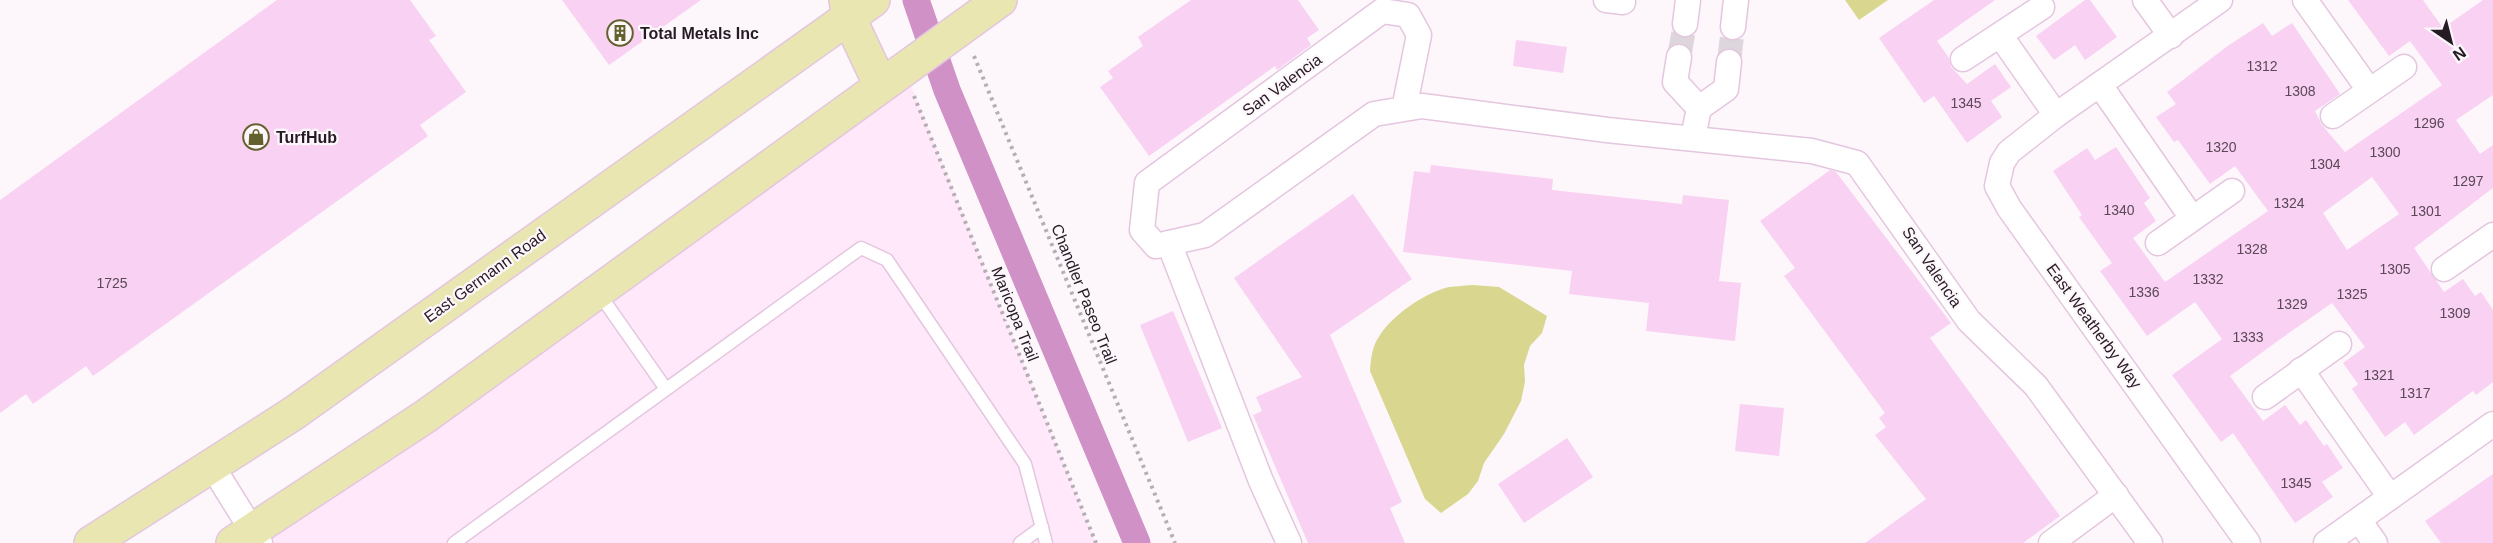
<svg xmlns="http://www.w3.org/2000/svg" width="2493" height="543" font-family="Helvetica,sans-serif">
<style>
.built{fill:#ffe8fa}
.green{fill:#d9d68f}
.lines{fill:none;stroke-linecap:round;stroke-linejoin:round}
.canal{stroke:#d091c6;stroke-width:27}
.building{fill:#f9d1f2;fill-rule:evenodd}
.street-tunnel{stroke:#ddd6dc;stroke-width:24;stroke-dasharray:24 12;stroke-linecap:butt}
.lane-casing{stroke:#e4c6df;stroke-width:15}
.street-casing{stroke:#e4c6df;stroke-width:27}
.secondary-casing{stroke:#e4c6df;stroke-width:36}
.path{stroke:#b6aeb5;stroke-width:4;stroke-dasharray:3 4.5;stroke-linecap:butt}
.lane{stroke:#fff;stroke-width:12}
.street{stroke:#fff;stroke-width:24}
.secondary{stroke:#e9e6b2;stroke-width:33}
.labels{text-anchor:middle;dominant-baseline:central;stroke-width:4.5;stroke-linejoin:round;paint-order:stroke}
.number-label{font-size:14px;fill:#5b4858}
.poi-label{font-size:16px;font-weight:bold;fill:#261b24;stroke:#fdf7fc;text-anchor:start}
.street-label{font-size:16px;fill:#261b24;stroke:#fdf7fc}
</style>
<rect width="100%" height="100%" fill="#fdf7fc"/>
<path class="built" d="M904,68l192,475h-863z"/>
<g class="green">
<path d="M1845,0h43l-29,20z"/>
<path d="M1473,285l26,2 48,29 -5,17 -12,13 -6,19 1,17 -4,19 -17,33 -20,29 -6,18 -10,13 -27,19 -16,-14 -55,-128c1,-13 2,-25 10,-36 13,-20 42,-40 65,-47 8,-2 19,-2 28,-3z"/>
</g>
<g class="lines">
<path class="canal" d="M916,0l31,90 190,453"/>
</g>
<g class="building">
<path d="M277,0h133l26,36 -7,4 37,52 -46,33 8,11 -335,240 -7,-10 -53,38 -7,-10 -26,19v-213z"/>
<path d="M562,0h139l-92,65z"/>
<path d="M1191,0h107l21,30 -12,8 4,7 -34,25 -2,-4 -126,90 -49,-69 13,-9 -5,-7 35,-25 -5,-9z"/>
<path d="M1934,0h61l-58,41 12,17 2,9 16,17 28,-20 16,23 -20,14 11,16 -35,26 -33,-47 -10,7 -45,-65z"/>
<path d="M2085,0h5l27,37 -32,23 -10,-15 -21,15 -18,-24z"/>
<path d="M2348,0h75l20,28 40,-28h10v95l-37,25 24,34 13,-9v43l-79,60 30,44 19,-13 12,17 6,-4 12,18v72l-17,13 -3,-4 -59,44 -9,-13 -20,15 -33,-48 6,-5 -15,-21 22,-16 -33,-44 -53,37 -49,36 33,45 22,-16 15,20 6,-5 18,26 3,-2 16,24 -21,14 11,15 -38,26 -62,-90 -12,9 -49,-67 50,-36 -27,-37 -48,34 -47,-65 12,-8 -33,-46 3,-2 -29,-44 34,-23 8,12 21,-13 34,51 -6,5 12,18 -23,17 32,44 103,-71 -33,-45 -25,18 -32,-44 -4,2 -18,-25 20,-13 -9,-12 62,-47 34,-22 9,13 20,-13 48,71 -25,17 7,14 23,27 97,-67 -32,-44 -21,15zM2372,177l27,37 -52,36 -24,-37z"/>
<path d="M1516,40l51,7 -4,26 -50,-7z"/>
<path d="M1431,165l122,14 -1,11 130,14 1,-9 46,5 -10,81 22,2 -6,58 -89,-10 3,-28 -80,-9 3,-23 -169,-19 11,-81 16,2z"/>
<path d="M1830,170l6,2 115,151 -21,15 130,178 -37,27h-158l61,-44 -51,-64 11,-8 -7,-9 6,-5 -101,-137 11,-8 -35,-47z"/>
<path d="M1353,194l59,85 -82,56 72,167 -12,6 15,35h-97l-55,-128 9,-4 -6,-14 46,-20 -68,-99z"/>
<path d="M1173,311l49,117 -34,14 -48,-117z"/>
<path d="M1740,404l44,4 -5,48 -44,-5z"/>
<path d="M1567,438l26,39 -69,46 -26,-39z"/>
<path d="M2493,474v69h-52l-16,-22z"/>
</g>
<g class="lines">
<g class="street-tunnel">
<path d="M1679,57l6,-33"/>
<path d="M1729,62l4,-35"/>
</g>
<g class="lane-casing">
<g id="lane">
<path d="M598,292l68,97"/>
<path d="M454,543l407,-295 26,12 138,204 21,79"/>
<path d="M1020,543l22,-16"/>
</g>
</g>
<g class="street-casing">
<g id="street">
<path d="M1606,0l17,2"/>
<path d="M2145,0l26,36"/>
<path d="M2220,0l-164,115 -47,37 -7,11 -5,23 12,22 239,335"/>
<path d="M2305,0l64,90"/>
<path d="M1685,24l3,-24"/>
<path d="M1733,27l3,-27"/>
<path d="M2000,35l56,80"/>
<path d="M1679,57l-4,25 24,26"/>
<path d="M1963,59l79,-52"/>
<path d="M2100,85l92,133"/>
<path d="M1404,109l15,-74 -11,-20 -26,-4 -235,172 -5,47 14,16 49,-11 169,-121 48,-8 185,24 205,21 45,12 112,158 67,65 114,157"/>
<path d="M2333,116l71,-49"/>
<path d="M1693,138l6,-30 27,-19 3,-27"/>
<path d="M1169,243l92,238 28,62"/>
<path d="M2158,243l74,-52"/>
<path d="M2444,269l49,-34"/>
<path d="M2301,370l89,127"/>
<path d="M2265,397l74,-53"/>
<path d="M212,466l48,77"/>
<path d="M2359,520l16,23"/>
<path d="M2051,543l65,-48"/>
<path d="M2326,543l167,-119"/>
</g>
</g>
<g class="secondary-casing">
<g id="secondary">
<path d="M846,0l3,18 32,68"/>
<path d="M91,543l203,-130 579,-413"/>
<path d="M233,543l193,-127 574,-416"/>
</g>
</g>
<g class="path">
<path d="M974,56l201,487"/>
<path d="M914,96l182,447"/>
</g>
<use href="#lane" class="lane"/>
<use href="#street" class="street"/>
<use href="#secondary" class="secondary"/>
</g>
<defs>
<g id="building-ring" transform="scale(1.35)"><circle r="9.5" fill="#fdf7fc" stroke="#63612e" stroke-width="1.5"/><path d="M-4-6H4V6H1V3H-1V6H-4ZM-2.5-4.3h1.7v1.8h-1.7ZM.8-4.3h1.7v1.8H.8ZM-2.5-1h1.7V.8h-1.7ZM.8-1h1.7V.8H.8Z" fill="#63612e"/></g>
<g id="shop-ring" transform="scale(1.35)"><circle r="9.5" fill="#fdf7fc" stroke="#63612e" stroke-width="1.5"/><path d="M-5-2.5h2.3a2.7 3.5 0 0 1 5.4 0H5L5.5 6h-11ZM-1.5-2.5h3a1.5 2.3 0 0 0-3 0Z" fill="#63612e"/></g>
</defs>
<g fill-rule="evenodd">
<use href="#building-ring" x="620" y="33"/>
<use href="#shop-ring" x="256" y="137"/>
</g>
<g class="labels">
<g class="number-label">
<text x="2262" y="66">1312</text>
<text x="2300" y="91">1308</text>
<text x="1966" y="103">1345</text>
<text x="2429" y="123">1296</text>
<text x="2221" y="147">1320</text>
<text x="2385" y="152">1300</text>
<text x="2325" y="164">1304</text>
<text x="2468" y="181">1297</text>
<text x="2289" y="203">1324</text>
<text x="2119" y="210">1340</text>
<text x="2426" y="211">1301</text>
<text x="2252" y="249">1328</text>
<text x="2395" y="269">1305</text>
<text x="2208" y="279">1332</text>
<text x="112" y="283">1725</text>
<text x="2144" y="292">1336</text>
<text x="2352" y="294">1325</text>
<text x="2292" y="304">1329</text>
<text x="2455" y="313">1309</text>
<text x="2248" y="337">1333</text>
<text x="2379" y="375">1321</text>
<text x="2415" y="393">1317</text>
<text x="2296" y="483">1345</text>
</g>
<g class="poi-label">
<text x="640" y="33">Total Metals Inc</text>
<text x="276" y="137">TurfHub</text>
</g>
<g class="street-label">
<text transform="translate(1282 85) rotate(-36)">San Valencia</text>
<text transform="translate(1932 267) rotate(56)">San Valencia</text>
<text transform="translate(485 276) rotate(-36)">East Germann Road</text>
<text transform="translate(1084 294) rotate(68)">Chandler Paseo Trail</text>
<text transform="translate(1015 314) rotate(68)">Maricopa Trail</text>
<text transform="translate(2094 326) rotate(54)">East Weatherby Way</text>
</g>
</g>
<g transform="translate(2451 42) rotate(145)" stroke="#fdf7fc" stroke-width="4.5" paint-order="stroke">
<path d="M0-4.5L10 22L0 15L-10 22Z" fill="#261b24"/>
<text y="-9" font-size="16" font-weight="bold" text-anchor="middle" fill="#261b24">N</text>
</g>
</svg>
